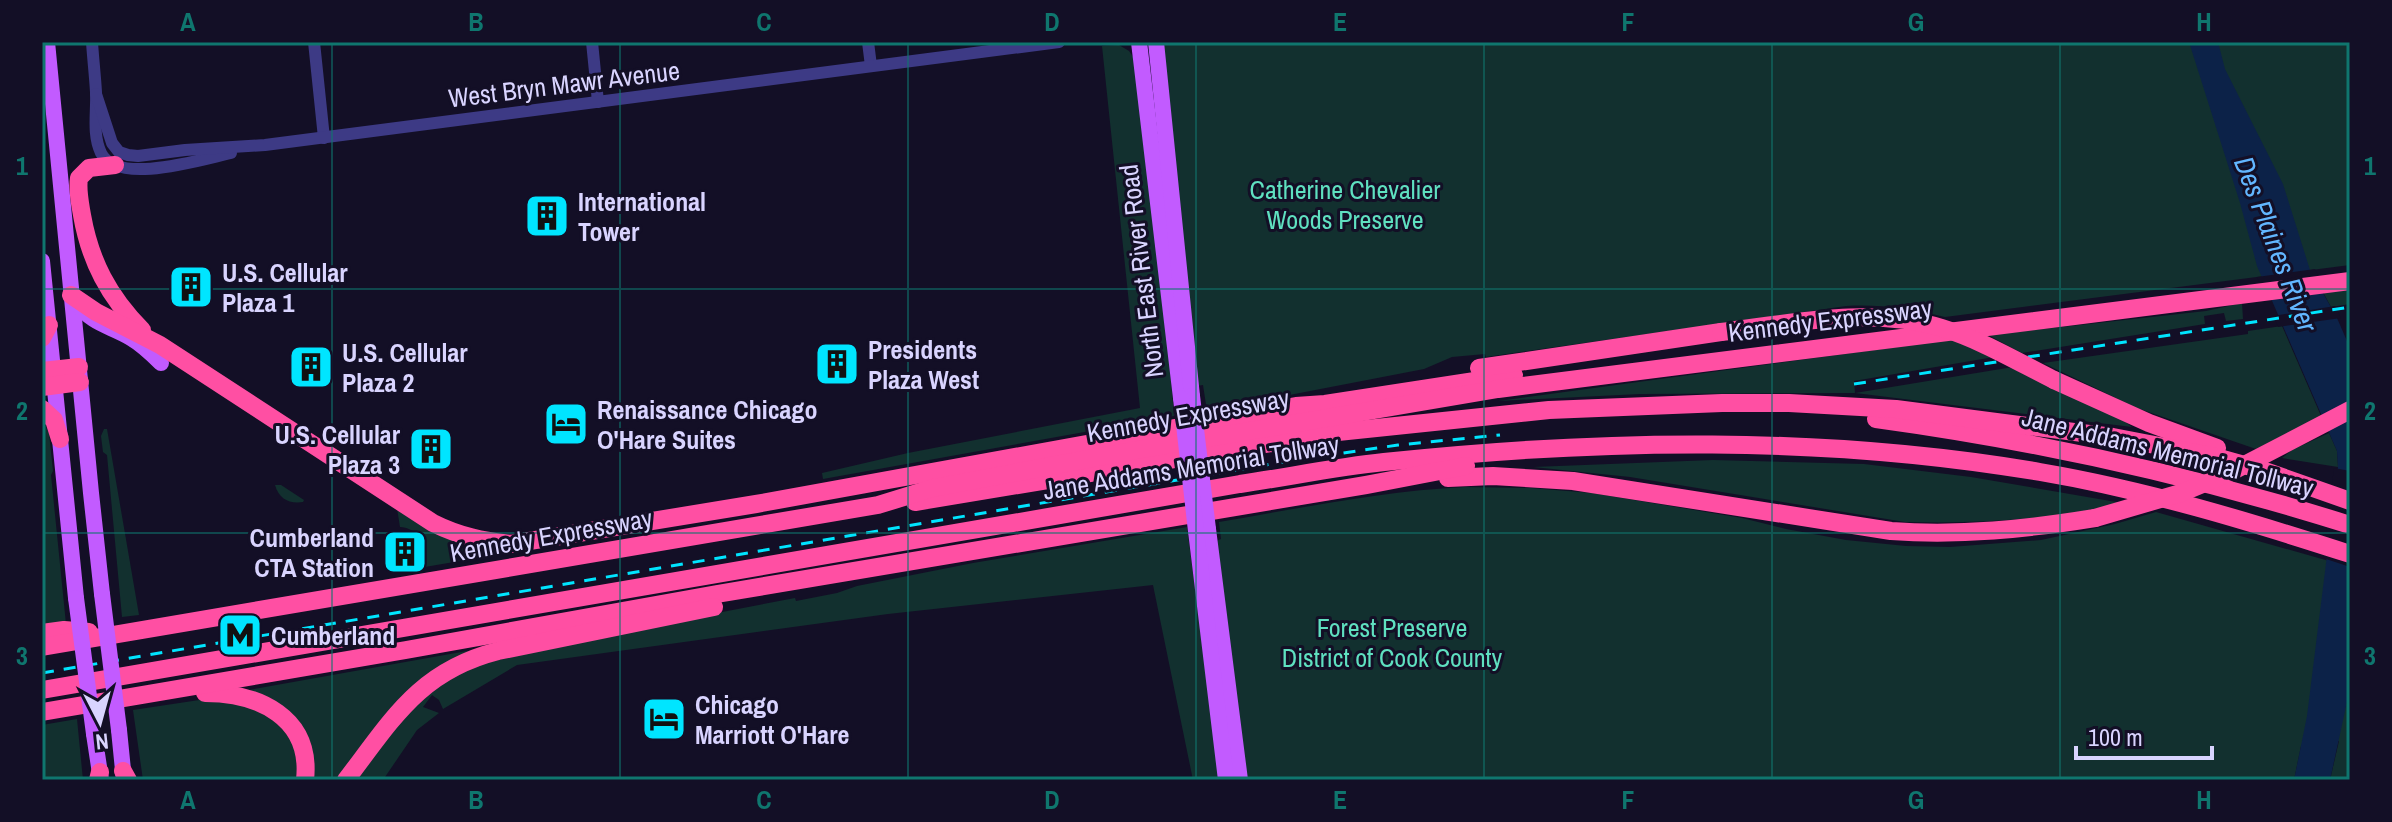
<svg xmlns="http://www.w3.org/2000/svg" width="2392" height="822" font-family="'Archivo Narrow',sans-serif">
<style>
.green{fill:#12302f}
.water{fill:#0c2248}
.pier{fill:#130f26}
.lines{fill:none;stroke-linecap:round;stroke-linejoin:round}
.minor{stroke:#3d3a85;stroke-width:12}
.major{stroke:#c25bff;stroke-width:16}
.highway{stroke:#ff4fa3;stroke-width:18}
.rail{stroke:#00e5ff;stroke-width:3;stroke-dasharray:12 10;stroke-linecap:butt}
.major-bridge{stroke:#c25bff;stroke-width:16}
.highway-bridge{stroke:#ff4fa3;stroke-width:18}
.grid{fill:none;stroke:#0f766e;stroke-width:2;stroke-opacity:0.55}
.labels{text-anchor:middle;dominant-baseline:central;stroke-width:6;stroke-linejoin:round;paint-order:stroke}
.street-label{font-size:26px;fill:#d9d4ff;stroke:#130f26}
.park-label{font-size:26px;fill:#5fe0c0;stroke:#130f26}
.poi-label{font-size:26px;font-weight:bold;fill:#d9d4ff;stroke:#130f26;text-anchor:start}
.water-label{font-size:28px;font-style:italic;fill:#62b6ff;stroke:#130f26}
.neatline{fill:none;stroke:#0f766e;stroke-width:3}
.grid-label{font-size:26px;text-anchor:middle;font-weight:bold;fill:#0f766e}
</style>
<rect width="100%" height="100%" fill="#130f26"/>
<g class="green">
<path d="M1163,42h1187v223l-405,52c-34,-8 -64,-13 -99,-11l-360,51 -1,-3 -33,3 -28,12 -217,42 -4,-26 -6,1z"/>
<path d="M1119,45l10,6 7,10 29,248 9,107 -351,63 -1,-6 86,-20 232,-45 -38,-362z"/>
<path d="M2350,289v15l-19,3 -8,-15z"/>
<path d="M2242,303l1,16 -17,2 -2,-8 -20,3 1,8 -183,29 -34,-18 218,-24z"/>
<path d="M2282,326l39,90 -65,33 -119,-41 -94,-45 205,-29v-3z"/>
<path d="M1956,339l38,18 -140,24 1,12 158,-26 107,51 12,9 -277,-34 -215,1 -142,7z"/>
<path d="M42,419l7,14 4,38 -2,4 15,149 -24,2z"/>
<path d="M104,429h3l32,186 -17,2 -15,-162 -4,-3 -2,-16z"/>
<path d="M2329,433l8,18 1,16 -56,-9 10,-8z"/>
<path d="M1713,460l151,4 107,13 151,26c-71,17 -143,21 -217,19l-275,-45 -97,-10z"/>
<path d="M275,485h6l23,15 -1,2c-14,2 -24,-3 -28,-17z"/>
<path d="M1465,487l65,1 62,5 150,25 44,11 60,11 60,6 44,1 91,-7 74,-16 41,-12 194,55v213h-20l9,-39 -38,5 -7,34h-1049l-29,-239 5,-2 -2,-17c82,-14 163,-31 246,-35z"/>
<path d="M397,508l116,44 -106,18 7,-6 5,-9h4c1,-15 -7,-27 -23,-28z"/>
<path d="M1187,527l33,253h-27l-40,-195 -265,29 -371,51 -74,44 -4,-9 -7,-5 -9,12 16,6 -22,17 -34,50h-29l60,-78 53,-35 198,-44 130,-25 1,3 41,-8 20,-7 116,-23z"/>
<path d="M467,651l4,1 -132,128h-26l-27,-70 -14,-11 -23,-9z"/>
<path d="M206,699l54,9 29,27 7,14 2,31h-155l-10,-70z"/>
<path d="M77,719l6,61h-41v-55z"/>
</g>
<path class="water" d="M2189,42h29l7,27 58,115 27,86 27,48 13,30v340l-20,92h-36l13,-64 31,-249 -1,-16 -80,-185 -17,-63z"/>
<g class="pier">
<path d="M2315,269l12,23 -60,8 -10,-23z"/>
<path d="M2335,306l6,12 -63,9 -5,-11z"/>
<path d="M2334,468l16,3v96l-27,-9z"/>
</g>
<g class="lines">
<g class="minor">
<path d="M92,42c1,16 3,33 4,50 1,20 -4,42 5,61 16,33 102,6 130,0"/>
<path d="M314,42l10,96"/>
<path d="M592,42l6,60"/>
<path d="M868,42l3,24"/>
<path d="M96,94l16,49 7,9 9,3 10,1 47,-6 80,-5 794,-103"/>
</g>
<g class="major">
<path d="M47,42l44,451 11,101"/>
<path d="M1139,42l42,356"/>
<path d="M1156,42l36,354"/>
<path d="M42,261l34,337"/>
<path d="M77,303c16,22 32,22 54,35 12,7 21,16 30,25"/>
<path d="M1208,529l32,251"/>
<path d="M1196,531l30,249"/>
<path d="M119,730l5,50"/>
<path d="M94,734l7,46"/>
</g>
<g class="highway">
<path d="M115,165l-26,3 -10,10c-2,12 1,25 3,37 8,46 27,82 60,115"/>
<path d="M71,295l25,17 64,33 273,178c26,13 50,18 78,21l245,-40 540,-98 29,-2 189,-29"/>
<path d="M42,338l7,-13"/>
<path d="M1479,368l242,-36"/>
<path d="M42,371l37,-4"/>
<path d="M2054,380l95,43 68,25"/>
<path d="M42,387l38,-5"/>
<path d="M42,409l12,11 6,19"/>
<path d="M1876,419c161,22 319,57 474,106"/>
<path d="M1448,478l45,-2 80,5 318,50c69,5 136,-2 204,-13"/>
<path d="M915,502l423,-70 211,-22 173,-7h67l107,6 217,28 99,19 50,14 88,31"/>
<path d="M42,633l22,-3 25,2"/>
<path d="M42,647l836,-142 55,-17 198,-37 367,-62 852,-108"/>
<path d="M42,690l1198,-206c48,-7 96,-17 144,-22 218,-23 439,-27 656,10 106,18 208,49 310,82"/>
<path d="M205,693c53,0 107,24 100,87"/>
<path d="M42,712l364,-62 311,-56 649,-109 100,-19"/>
<path d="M123,771l5,9"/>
<path d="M98,780l2,-8"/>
<path d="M346,780c46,-60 73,-109 152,-129l216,-44"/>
</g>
<g class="rail">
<path d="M1854,384l496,-77"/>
<path d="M42,673l1241,-211 115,-17 102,-10"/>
</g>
<g class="major-bridge">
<path d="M1192,396l16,133"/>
<path d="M1181,398l15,133"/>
<path d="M102,594l17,136"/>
<path d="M76,598l18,136"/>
</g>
<g class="highway-bridge">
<path d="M1721,332c72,-9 149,-26 221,-4 39,12 76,34 112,52"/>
<path d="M2095,518l86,-25 48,-20 121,-63"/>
</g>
</g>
<path class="grid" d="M332,42v738M620,42v738M908,42v738M1196,42v738M1484,42v738M1772,42v738M2060,42v738M42,289h2308M42,533h2308"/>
<defs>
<g id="building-square" transform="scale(2.3)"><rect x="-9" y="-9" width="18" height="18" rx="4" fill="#00e5ff" stroke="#130f26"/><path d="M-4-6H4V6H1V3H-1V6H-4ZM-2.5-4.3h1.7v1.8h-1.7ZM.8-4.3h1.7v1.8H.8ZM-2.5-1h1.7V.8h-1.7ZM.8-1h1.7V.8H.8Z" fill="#111"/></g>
<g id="hotel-square" transform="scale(2.3)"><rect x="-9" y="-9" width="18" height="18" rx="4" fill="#00e5ff" stroke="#130f26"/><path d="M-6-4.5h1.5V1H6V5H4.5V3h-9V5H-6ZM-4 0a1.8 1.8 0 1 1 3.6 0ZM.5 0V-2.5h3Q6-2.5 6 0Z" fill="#111"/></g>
<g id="metro-square" transform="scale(2.3)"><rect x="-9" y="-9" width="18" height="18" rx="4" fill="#00e5ff" stroke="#130f26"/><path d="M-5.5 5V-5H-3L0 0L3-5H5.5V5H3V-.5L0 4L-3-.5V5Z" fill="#111"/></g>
</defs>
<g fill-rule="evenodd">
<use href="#building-square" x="547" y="216"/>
<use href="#building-square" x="191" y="287"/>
<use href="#building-square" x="837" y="364"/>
<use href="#building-square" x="311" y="367"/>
<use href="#hotel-square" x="566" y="424"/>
<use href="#building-square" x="431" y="449"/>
<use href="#building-square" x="405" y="552"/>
<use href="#metro-square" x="240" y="635"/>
<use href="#hotel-square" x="664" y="719"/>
</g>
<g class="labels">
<g class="street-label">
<text transform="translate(564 84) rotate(-7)">West Bryn Mawr Avenue</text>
<text transform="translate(1141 271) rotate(-97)">North East River Road</text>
<text transform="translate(1830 320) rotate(-7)">Kennedy Expressway</text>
<text transform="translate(1188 415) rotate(-10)">Kennedy Expressway</text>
<text transform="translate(2168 452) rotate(14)">Jane Addams Memorial Tollway</text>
<text transform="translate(1191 467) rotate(-9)">Jane Addams Memorial Tollway</text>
<text transform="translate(551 535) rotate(-10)">Kennedy Expressway</text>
</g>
<g class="park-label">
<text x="1345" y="189">Catherine Chevalier<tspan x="1345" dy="30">Woods Preserve</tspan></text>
<text x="1392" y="627">Forest Preserve<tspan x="1392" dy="30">District of Cook County</tspan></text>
</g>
<g class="poi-label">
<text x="578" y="201">International<tspan x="578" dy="30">Tower</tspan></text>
<text x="222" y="272">U.S. Cellular<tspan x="222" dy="30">Plaza 1</tspan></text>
<text x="868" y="349">Presidents<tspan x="868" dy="30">Plaza West</tspan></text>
<text x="342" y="352">U.S. Cellular<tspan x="342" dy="30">Plaza 2</tspan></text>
<text x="597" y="409">Renaissance Chicago<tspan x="597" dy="30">O'Hare Suites</tspan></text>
<text x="400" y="434" text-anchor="end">U.S. Cellular<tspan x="400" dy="30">Plaza 3</tspan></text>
<text x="374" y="537" text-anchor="end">Cumberland<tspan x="374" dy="30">CTA Station</tspan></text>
<text x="271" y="635">Cumberland</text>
<text x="695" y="704">Chicago<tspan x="695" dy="30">Marriott O'Hare</tspan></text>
</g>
<g class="water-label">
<text transform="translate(2276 244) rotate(69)">Des Plaines River</text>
</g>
</g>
<rect width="2392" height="822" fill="none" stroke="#130f26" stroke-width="88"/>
<g transform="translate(100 722) rotate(174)" stroke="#130f26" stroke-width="6" paint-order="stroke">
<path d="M0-6L14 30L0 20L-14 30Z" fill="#d9d4ff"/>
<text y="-12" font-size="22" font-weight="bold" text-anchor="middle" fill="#d9d4ff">N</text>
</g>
<path d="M2076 746v12h136v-12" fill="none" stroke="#d9d4ff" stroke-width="4"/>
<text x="2088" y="746" font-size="24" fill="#d9d4ff" stroke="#130f26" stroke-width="6" paint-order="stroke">100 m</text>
<rect x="44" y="44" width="2304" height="734" class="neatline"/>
<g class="grid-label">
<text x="188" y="31">A</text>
<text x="476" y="31">B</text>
<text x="764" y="31">C</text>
<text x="1052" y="31">D</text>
<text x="1340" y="31">E</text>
<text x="1628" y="31">F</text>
<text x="1916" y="31">G</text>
<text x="2204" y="31">H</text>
<text x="22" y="175">1</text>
<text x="2370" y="175">1</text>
<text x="22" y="420">2</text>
<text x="2370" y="420">2</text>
<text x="22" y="665">3</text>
<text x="2370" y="665">3</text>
<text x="188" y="809">A</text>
<text x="476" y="809">B</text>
<text x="764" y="809">C</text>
<text x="1052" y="809">D</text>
<text x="1340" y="809">E</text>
<text x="1628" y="809">F</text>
<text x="1916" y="809">G</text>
<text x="2204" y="809">H</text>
</g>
</svg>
